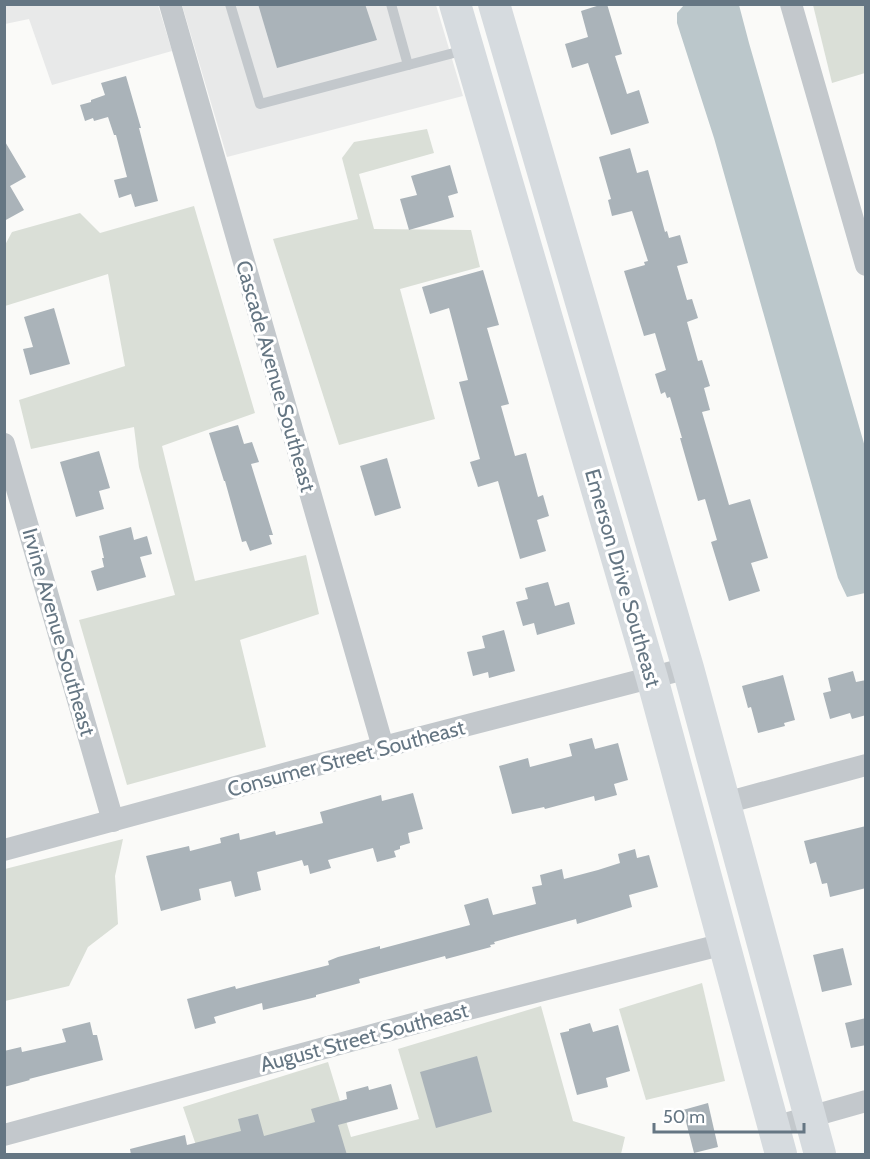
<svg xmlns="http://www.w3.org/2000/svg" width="870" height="1159" font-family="Cabin,sans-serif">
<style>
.built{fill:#e8e9e9}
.green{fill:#dadfd7}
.water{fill:#bbc7cb}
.building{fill:#aab3b9}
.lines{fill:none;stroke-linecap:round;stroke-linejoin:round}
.lane{stroke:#c3c8cc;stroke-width:10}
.street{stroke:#c3c8cc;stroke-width:22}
.secondary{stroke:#d6dbdf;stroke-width:32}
.labels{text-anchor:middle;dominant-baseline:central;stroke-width:6;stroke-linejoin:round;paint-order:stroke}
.street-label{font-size:21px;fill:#657683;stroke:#fff}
</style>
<rect width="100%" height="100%" fill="#fafaf8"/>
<g class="built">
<path d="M5,5h153l14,46 -120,34 -23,-66 -24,5z"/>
<path d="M182,5h254l27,91 -236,61z"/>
</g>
<g class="green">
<path d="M813,5h52v68l-33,10z"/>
<path d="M427,129l7,24 -75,21 15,55 97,1 9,37 -80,22 35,130 -96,26 -66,-206 85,-20 -16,-61 12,-16z"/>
<path d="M194,206l61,207 -93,33 33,135 111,-26 13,59 -79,26 26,107 -139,38 -48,-165 96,-25 -36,-128 -5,-40 -103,22 -12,-49 106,-34 -17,-92 -103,32v-61l7,-13 68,-19 20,20z"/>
<path d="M123,839l-8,37 3,48 -30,23 -19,39 -64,15v-132z"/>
<path d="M702,983l23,98 -79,19 -27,-91z"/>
<path d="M541,1006l32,115 52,16 -4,17h-422l-16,-47 145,-45 23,75 68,-18 -21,-70z"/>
</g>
<path class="water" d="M684,5h55l10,38 116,404v146l-18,4 -9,-19 -124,-440 -37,-115v-10z"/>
<g class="building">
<path d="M258,4h107l12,36 -100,28z"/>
<path d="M603,4h4l15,50 -7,2 12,38 12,-4 10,33 -38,12 -23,-72 -16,5 -7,-24 23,-7 -7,-26z"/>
<path d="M126,76l15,52h-2l19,73 -23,6 -4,-13 -12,4 -5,-18 13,-3 -11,-42h-2l-6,-18 -14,4 -1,-3 -8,3 -5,-16 11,-3v-2l14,-5 -4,-12z"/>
<path d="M4,140l22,37 -16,9 14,24 -20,11z"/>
<path d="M630,148l7,25 11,-3 17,62 2,-1 2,7 11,-3 8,28 -11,3 10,34 5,-1 6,19 -11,4 11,39 4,-1 8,26 -6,2 6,22 -8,2 27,93 21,-6 18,59 -17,5 9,28 -31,10 -18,-59 6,-2 -12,-41 -7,2 -18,-63h2l-12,-41 -3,1 -2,-6 -4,2 -6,-20 11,-4 -11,-37 -11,3 -20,-65 21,-6 -1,-3 4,-1 -16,-50 -20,5 -4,-16 3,-1 -12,-42z"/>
<path d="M450,165l8,28 -10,3 6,21 -45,13 -9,-31 17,-4 -6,-19z"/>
<path d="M483,270l16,55 -12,3 22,76 -8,2 14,50 11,-3 12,44 5,-2 6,21 -12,4 9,31 -26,8 -22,-78 -20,6 -8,-25 10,-3 -21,-77 9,-2 -19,-72 -19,6 -8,-27z"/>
<path d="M54,308l16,56 -40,11 -7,-26 10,-2 -9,-30z"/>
<path d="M238,425l6,19 8,-2 7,20 -8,2 22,71h-4l3,9 -22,7 -4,-10 -4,1 -17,-61h-1l-15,-48z"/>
<path d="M99,451l11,37 -11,3 5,18 -28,8 -16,-55z"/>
<path d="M387,458l14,50 -26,8 -15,-50z"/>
<path d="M131,527l3,13 13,-4 5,18 -12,3 6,20 -49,14 -6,-20 13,-4 -2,-9h2l-5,-22z"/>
<path d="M548,582l7,24 14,-4 6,22 -38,11 -3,-12 -11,3 -7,-24 12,-3 -3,-11z"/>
<path d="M504,630l11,41 -26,7 -1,-6 -15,4 -6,-24 18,-4 -3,-12z"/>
<path d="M853,671l3,11 10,-2v35l-14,4 -2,-6 -20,6 -7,-26 8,-2 -3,-13z"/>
<path d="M783,675l12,45 -11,3 1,3 -27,7 -7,-26 -3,1 -6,-22z"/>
<path d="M592,738l3,11 23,-6 10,37 -14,4 3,11 -22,6 -1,-5 -49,13 -1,-2 -32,7 -13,-48 29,-8 2,9 42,-11 -3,-12z"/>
<path d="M413,793l10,36 -15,4 2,10 -10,3v3l-6,2 2,6 -19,5 -4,-14 -45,12 3,8 -21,6 -2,-9 -4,1 -2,-6 -45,12 4,18 -26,7 -4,-16 -32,8 2,11 -40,11 -15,-55 43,-10 1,5 31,-8 -1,-5 19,-5 1,7 35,-9 1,4 47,-12 -3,-11 61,-17 1,6z"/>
<path d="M866,826v62l-36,9 -3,-14 -5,1 -6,-22 -6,2 -6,-23z"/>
<path d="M635,849l2,9 12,-3 9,32 -29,8 3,12 -55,17 -1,-5 -50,14 -32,9 1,2 -5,1 1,2 -45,12 -1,-3 -86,23 1,4 -44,12v2l-8,2 -45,11 -1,-7 -48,14 2,6 -21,6 -8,-30 48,-13 1,3 93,-24 -1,-4 10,-4 42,-11v3l90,-24 -6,-20 24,-7 5,17 43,-11 -4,-17 10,-2 -2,-10 22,-6 2,10 34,-9 22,-7 -2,-9z"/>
<path d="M843,948l9,37 -30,7 -9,-37z"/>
<path d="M866,1018v27l-15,3 -6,-25z"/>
<path d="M90,1022l3,13h4l6,25 -74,19 1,1 -26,7v-36l17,-4 1,5 44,-10 -4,-13z"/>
<path d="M590,1023l3,9 25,-7 12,46 -24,7 2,9 -31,8 -17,-62 9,-2v-2z"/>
<path d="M477,1056l15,56 -56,16 -16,-56z"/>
<path d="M391,1084l7,25 -60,16 9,30h-216l-1,-6 55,-14 2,10 54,-14 -3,-12 20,-5 6,22 51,-14 -4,-13 36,-10 -1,-7 22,-6 1,4z"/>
<path d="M708,1103l10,44 -24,6 -11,-43z"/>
</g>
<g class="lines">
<g class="lane">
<path d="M230,4l30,100 205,-54"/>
<path d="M391,4l17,61"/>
</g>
<g class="street">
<path d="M170,4l213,743"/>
<path d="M791,4l75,261"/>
<path d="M4,444l109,377"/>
<path d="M725,803l141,-38"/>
<path d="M4,850l379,-103 305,-79"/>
<path d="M774,1127l92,-26"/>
<path d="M4,1135l453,-123 267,-68"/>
</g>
<g class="secondary">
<path d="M455,4l197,674 129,476"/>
<path d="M494,4l194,664 132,486"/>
</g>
</g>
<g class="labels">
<g class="street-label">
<text transform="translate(276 376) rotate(74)">Cascade Avenue Southeast</text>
<text transform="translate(623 578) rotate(74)">Emerson Drive Southeast</text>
<text transform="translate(59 632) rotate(74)">Irvine Avenue Southeast</text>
<text transform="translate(346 758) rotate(-15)">Consumer Street Southeast</text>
<text transform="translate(364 1037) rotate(-15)">August Street Southeast</text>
</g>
</g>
<rect width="870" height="1159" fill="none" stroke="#657683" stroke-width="12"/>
<path d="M654 1123v9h150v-9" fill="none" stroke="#657683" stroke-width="3"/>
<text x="663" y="1123" font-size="18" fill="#657683" stroke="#ffffff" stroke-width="4.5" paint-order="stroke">50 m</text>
</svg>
